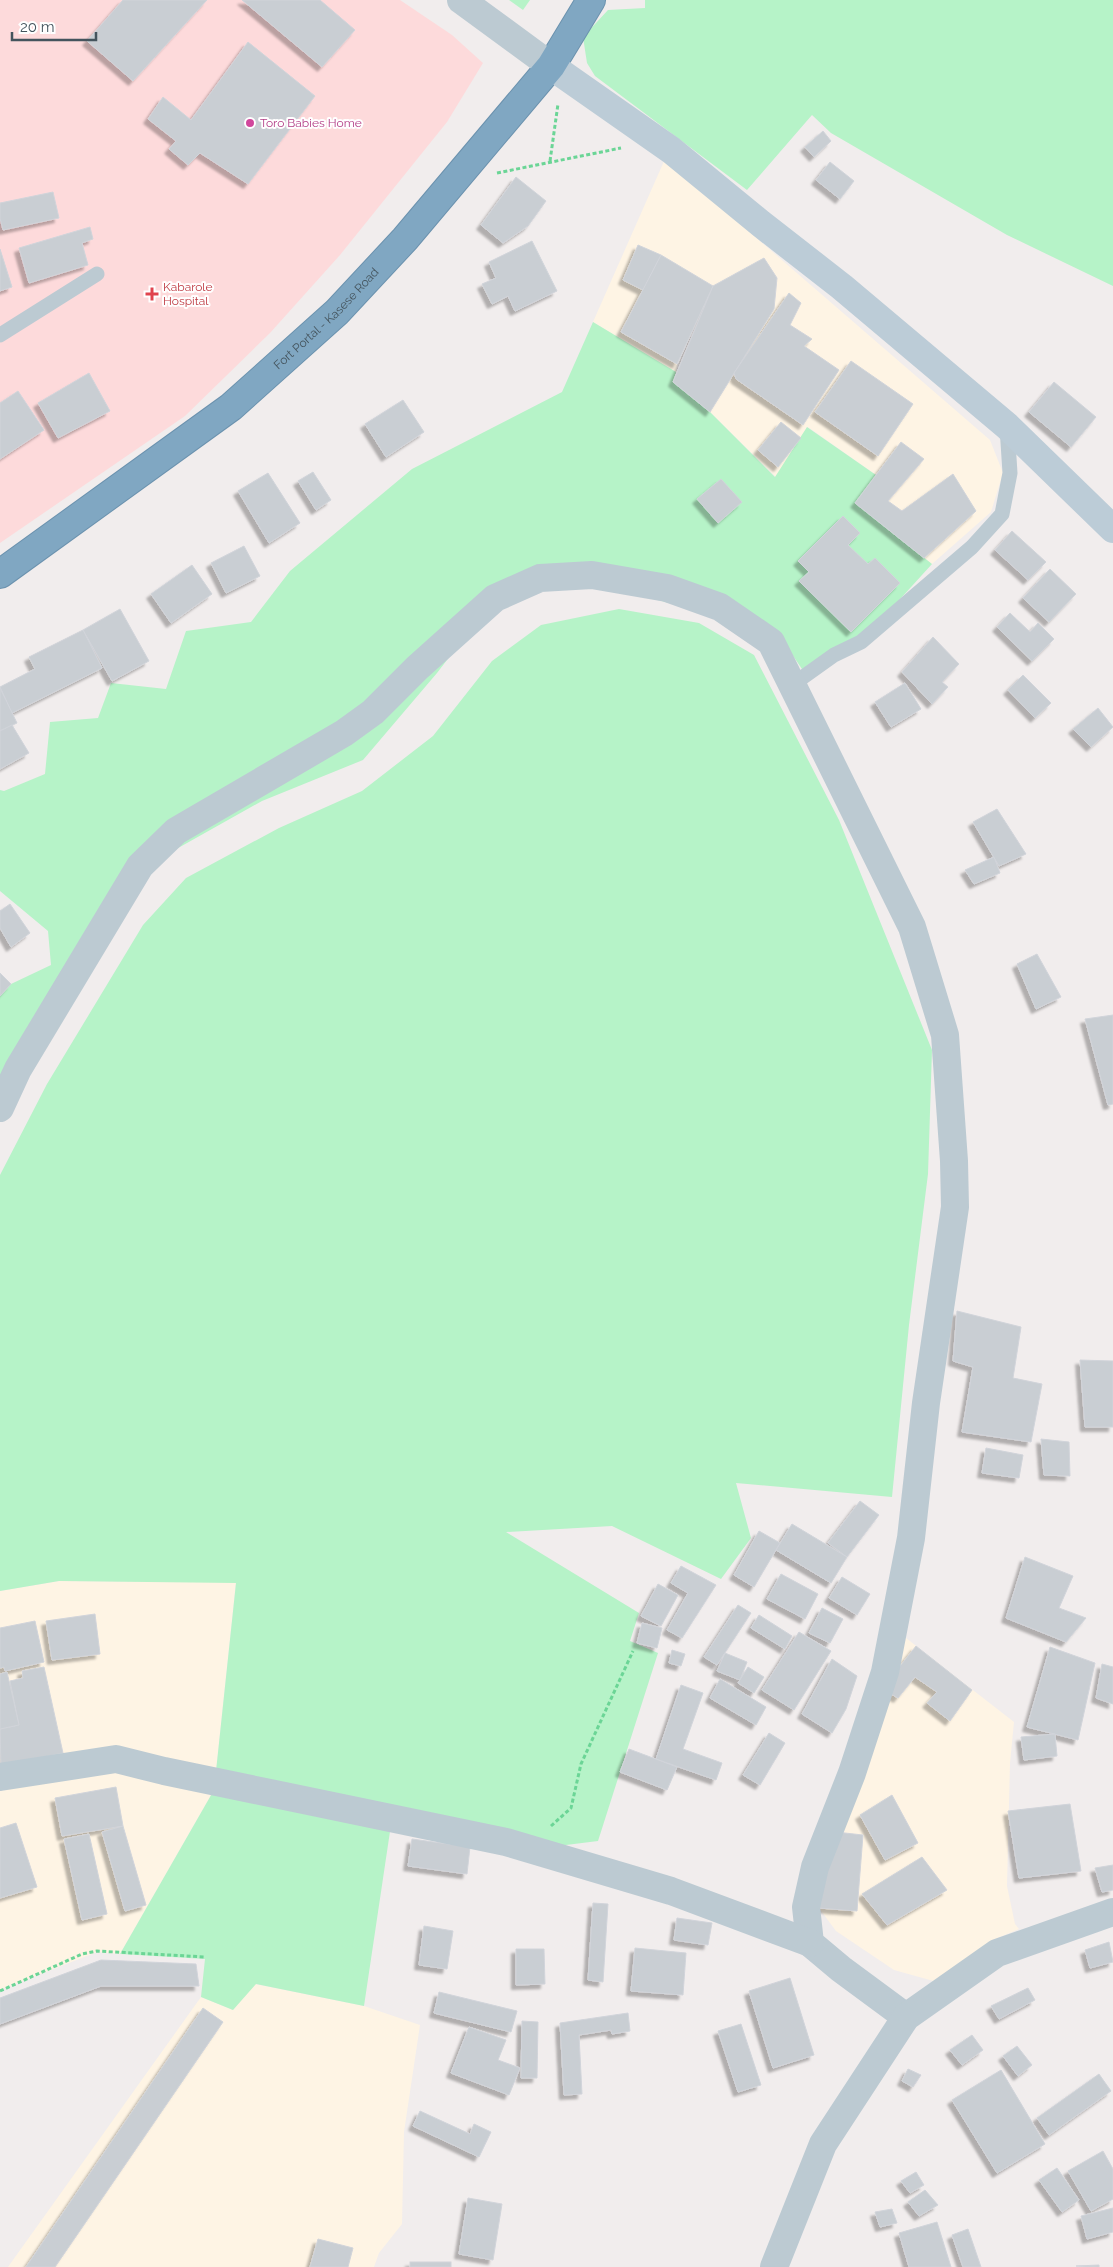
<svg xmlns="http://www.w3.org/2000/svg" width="1113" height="2267" font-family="Raleway,sans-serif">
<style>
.commercial{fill:#fef4e4}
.medical{fill:#fddadb}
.green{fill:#b6f3c8}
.building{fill:#c9ced3;stroke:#d1d4da;filter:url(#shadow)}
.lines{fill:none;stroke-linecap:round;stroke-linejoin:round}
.highway-casing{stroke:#6b92ae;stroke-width:30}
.path{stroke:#6bd596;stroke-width:3;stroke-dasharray:4 2.5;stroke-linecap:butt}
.lane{stroke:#bccad2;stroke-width:15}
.street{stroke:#bccad2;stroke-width:28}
.secondary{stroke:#bcccd7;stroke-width:28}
.highway{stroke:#80a7c2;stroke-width:28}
.hotel-dot{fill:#d1479c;stroke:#fff;stroke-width:2}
.health-dot{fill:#e0444e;stroke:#fff;stroke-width:2}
.labels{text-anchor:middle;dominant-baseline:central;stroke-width:4;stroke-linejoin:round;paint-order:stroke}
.hotel-label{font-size:12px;fill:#b23c85;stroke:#fff;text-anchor:start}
.health-label{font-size:12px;fill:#be3a42;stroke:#fff;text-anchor:start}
.street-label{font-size:12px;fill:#44545d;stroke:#fff}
</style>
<defs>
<filter id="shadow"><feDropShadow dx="-4.5" dy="4.5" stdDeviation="1" flood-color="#0004"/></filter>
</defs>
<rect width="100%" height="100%" fill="#f1eded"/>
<g class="commercial">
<path d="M665,159l325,281 13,33 -12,39 -59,52 -77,-61 21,-28 -68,-48 -32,50 -66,-65 67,-134 -13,-20 -51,28 -36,78 -1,8 -83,-50z"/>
<path d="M59,1581l177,1 -22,208 -94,164 -23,-2 -97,38v-399z"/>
<path d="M897,1631l117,91 -4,41 -3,123 8,38 4,5 -24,10 -58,43 -43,-12 -58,-39 -29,-39z"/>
<path d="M255,1984l109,22 56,19 -16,107 -2,92 -23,29 -5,14h-366l193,-270 32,13z"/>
</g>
<path class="medical" d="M0,0h400l52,35 31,28 -36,59 -107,133 -70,78 -85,83 -185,127z"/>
<g class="green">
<path d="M509,0h21l-7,10z"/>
<path d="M645,0h468v286l-106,-51 -176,-102 -19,-18 -65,75 -152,-114 -8,-13 -4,-26 25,-27 37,-2z"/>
<path d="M593,322l83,50 -3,10 37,30 65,65 32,-50 69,48 -21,28 77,61 -71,78 -55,33 -29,-43 -216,-58 -81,43 -43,56 -74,87 -101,41 -107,60 -125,204 -30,57v-126l11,-12 40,-19 -3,-34 -48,-40v-101l4,1 41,-17 5,-52 48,-4 13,-35 55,6 20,-58 65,-9 39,-51 122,-102 150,-77z"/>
<path d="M619,609l80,14 55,32 85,165 93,230 -4,124 -19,151 -17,172 -156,-14 15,55 -30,41 -109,-53 -106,6 133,81 -9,28 28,12 -60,188 -48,6 -158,-29 -28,188 -108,-22 -23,26 -32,-13 4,-38 -85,-5 94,-164 22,-207 -177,-2 -59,10v-416l47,-91 96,-159 43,-47 93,-50 83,-37 71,-55 59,-75 49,-36z"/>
</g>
<g class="building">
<path d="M123,0h84l-74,81 -46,-40z"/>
<path d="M242,0h78l35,30 -33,37z"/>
<path d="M248,42l67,54 -67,88 -48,-31 -12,12 -19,-16 7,-8 -28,-22 15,-22 28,23z"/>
<path d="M823,131l8,10 -17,16 -9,-10z"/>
<path d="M830,162l24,19 -14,18 -24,-19z"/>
<path d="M516,177l30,24 -18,25 -25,17 -22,-18z"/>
<path d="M53,192l6,26 -56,12 -3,-12v-15z"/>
<path d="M90,227l3,12 -11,4 6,22 -59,18 -10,-35z"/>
<path d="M532,241l25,50 -42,20 -7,-15 -16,8 -10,-20 14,-6 -7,-16z"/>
<path d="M638,245l23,10 -18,35 -20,-10z"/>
<path d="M0,249l12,38 -12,4z"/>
<path d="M661,255l52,31 -36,78 -56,-32z"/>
<path d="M764,258l13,20 -3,31 -64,103 -37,-30 40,-96z"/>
<path d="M789,293l12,10 -11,22 22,14 -8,7 35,24 -36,55 -67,-46 -2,-6z"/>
<path d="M851,361l62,43 -35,52 -63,-44z"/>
<path d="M89,373l21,38 -52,27 -20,-35z"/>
<path d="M1054,382l42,35 -25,30 -42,-35z"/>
<path d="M18,391l26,39 -44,29v-56z"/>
<path d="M403,400l21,32 -38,25 -21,-33z"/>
<path d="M781,422l20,16 -23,29 -20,-17z"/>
<path d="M901,442l23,17 -36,42 14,10 51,-37 23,37 -52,47 -69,-55z"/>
<path d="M313,472l18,28 -15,10 -18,-29z"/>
<path d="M268,473l32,50 -31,20 -31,-52z"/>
<path d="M721,479l21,23 -24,21 -21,-24z"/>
<path d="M843,516l17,17 -12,12 20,19 7,-6 25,25 -49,49 -52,-51 10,-9 -11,-11z"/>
<path d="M1012,531l34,31 -18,18 -33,-30z"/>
<path d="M244,546l16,30 -34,17 -15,-30z"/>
<path d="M192,565l20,29 -41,29 -20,-29z"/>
<path d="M1050,569l26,25 -27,28 -26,-24z"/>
<path d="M120,609l29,52 -37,20 -29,-51z"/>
<path d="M1010,613l20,19 8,-9 16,16 -22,22 -35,-34z"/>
<path d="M83,630l19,38 -90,45 -12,-26 35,-18 -6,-12z"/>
<path d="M933,637l26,27 -17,18 6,5 -16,17 -30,-32z"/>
<path d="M1023,675l28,28 -16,15 -27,-28z"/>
<path d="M905,683l16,26 -30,18 -16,-25z"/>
<path d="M0,688l17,35 -17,8z"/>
<path d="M1098,708l15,19 -22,20 -18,-18z"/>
<path d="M12,725l17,28 -29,16v-38z"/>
<path d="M997,809l29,45 -27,12 -26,-44z"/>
<path d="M994,857l6,16 -26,11 -9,-14z"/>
<path d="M10,904l20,29 -19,14 -11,-19v-17z"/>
<path d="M1037,954l24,43 -25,12 -19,-45z"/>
<path d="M0,973l11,11 -11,12z"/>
<path d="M1113,1015v89l-5,1 -23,-86z"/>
<path d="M957,1311l64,16 -8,51 29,6 -11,58 -69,-10 11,-65 -20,-6z"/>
<path d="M1080,1360l33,1v66h-28z"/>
<path d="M1041,1439l28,3 1,34 -26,-1z"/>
<path d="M986,1448l37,7 -4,23 -37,-5z"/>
<path d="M860,1501l19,14 -32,42 -19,-14z"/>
<path d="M792,1524l55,33 -16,26 -55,-33z"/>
<path d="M759,1531l21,12 -26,44 -20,-12z"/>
<path d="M1025,1557l48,19 -14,32 27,10 -20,24 -60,-24z"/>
<path d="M681,1566l35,19 -34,53 -15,-8 21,-37 -17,-10z"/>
<path d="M781,1574l37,20 -13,25 -38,-20z"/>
<path d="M842,1577l28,17 -13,21 -28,-17z"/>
<path d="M658,1584l20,11 -17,31 -20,-10z"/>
<path d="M738,1605l13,8 -34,52 -13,-8z"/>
<path d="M822,1608l21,11 -13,24 -21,-10z"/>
<path d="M95,1614l5,40 -48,6 -6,-39z"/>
<path d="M759,1615l33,21 -7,13 -34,-21z"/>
<path d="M35,1621l9,41 -39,9 -1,-4 -4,1v-40z"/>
<path d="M642,1623l20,5 -5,20 -20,-5z"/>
<path d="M799,1632l32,19 -37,59 -32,-20z"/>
<path d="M916,1646l56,44 -22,31 -23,-18 10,-11 -22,-15 -17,21 -16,-9z"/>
<path d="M1050,1647l45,16 -17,77 -51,-13z"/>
<path d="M672,1650l13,4 -4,12 -12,-3z"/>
<path d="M725,1653l22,9 -7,18 -23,-9z"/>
<path d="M832,1659l25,17 -11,33 -14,24 -30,-19z"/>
<path d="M1102,1664l11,3v37l-17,-6z"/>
<path d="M44,1667l19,86 -62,13 -1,-37 19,-4 -9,-44 13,-3 -1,-7z"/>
<path d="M748,1667l16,10 -10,16 -16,-10z"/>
<path d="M7,1672l12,53 -19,4v-55z"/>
<path d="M720,1679l46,28 -10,18 -46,-27z"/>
<path d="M681,1685l22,8 -20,56 39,14 -6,17 -60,-21z"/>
<path d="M769,1733l16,10 -25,42 -17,-10z"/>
<path d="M1055,1734l2,22 -33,4 -3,-23z"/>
<path d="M629,1749l48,18 -10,23 -47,-18z"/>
<path d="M116,1787l7,39 -61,10 -7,-38z"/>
<path d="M892,1795l26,48 -33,17 -25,-45z"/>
<path d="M1070,1804l11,67 -62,7 -11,-67z"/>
<path d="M16,1823l21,64 -37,11v-70z"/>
<path d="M123,1826l23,79 -21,6 -23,-79z"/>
<path d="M827,1831l36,4 -6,76 -38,-3z"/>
<path d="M89,1834l18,80 -25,6 -18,-81z"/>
<path d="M412,1839l58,8 -3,27 -59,-8z"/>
<path d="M922,1857l25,33 -60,35 -25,-31z"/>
<path d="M1113,1865v25l-11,2 -7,-24z"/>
<path d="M593,1903l15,1 -5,78 -15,-2z"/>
<path d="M677,1918l35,5 -4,22 -34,-5z"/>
<path d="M424,1926l29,5 -6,38 -28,-4z"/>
<path d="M1109,1942l4,20 -23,6 -5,-18z"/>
<path d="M635,1948l51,5 -3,42 -52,-4z"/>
<path d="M516,1949h28l1,35 -29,1z"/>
<path d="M101,1960l95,4 3,22h-98l-101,38v-26z"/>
<path d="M790,1978l24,77 -41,13 -24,-77z"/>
<path d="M1028,1988l7,12 -36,19 -8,-13z"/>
<path d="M439,1992l78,19 -6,21 -77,-19z"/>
<path d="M203,2008l20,14 -168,245h-29z"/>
<path d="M628,2013l2,18 -18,3 -1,-4 -32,5 3,59 -18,1 -4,-72z"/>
<path d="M522,2021l16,1 -1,56h-16z"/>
<path d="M741,2024l20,61 -23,7 -20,-61z"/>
<path d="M469,2027l37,13 -8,20 22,8 -11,27 -58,-22z"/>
<path d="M972,2035l11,15 -21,15 -12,-15z"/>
<path d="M1017,2046l15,19 -14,11 -15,-20z"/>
<path d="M908,2069l13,6 -8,12 -11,-6z"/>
<path d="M1001,2070l44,74 -48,29 -45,-73z"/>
<path d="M1099,2074l12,17 -62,44 -12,-17z"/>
<path d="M420,2111l50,23 4,-10 17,8 -12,25 -66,-31z"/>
<path d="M1103,2151l10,18v30l-22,12 -23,-40z"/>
<path d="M1057,2168l22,32 -17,12 -23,-32z"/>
<path d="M916,2172l8,13 -14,8 -9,-12z"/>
<path d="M925,2190l13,15 -19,11 -11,-14z"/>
<path d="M468,2198l34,6 -9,56 -34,-6z"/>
<path d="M1113,2208v24l-26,7 -6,-23z"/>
<path d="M892,2209l5,14 -17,4 -5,-15z"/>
<path d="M937,2222l14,45h-42l-10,-34z"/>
<path d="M968,2229l13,38h-18l-11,-32z"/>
<path d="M318,2239l35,9 -5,19h-38z"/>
<rect x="410" y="2262" width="41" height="5"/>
<path d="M1099,2265v2l-23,-1z"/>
</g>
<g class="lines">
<g class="highway-casing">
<g id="highway">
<path id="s1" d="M0,574l231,-167 106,-95 68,-73 146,-173 40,-66"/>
</g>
</g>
<g class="path">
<path d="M550,161l8,-57"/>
<path d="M497,173l124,-25"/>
<path d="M551,1826l20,-18 10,-44 52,-113"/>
<path d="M0,1991l82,-37 15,-3 108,6"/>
</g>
<g class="lane">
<path d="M0,335l97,-61"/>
<path d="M792,685l42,-30 27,-13 111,-95 30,-33 8,-41 -3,-46"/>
</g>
<g class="street">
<path d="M461,0l90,66"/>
<path d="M0,1108l18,-39 122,-203 36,-35 168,-98 29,-21 44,-44 78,-70 45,-20 52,-3 75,13 53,19 51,35 141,285 33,108 9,126 1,46 -29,196 -15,135 -26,134 -33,101 -37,94 -9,40 4,36 31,26 65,48"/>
<path d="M0,1777l116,-18 48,12 342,71 165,49 139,52"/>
<path d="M774,2267l49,-123 83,-127 91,-64 116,-41"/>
</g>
<path class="secondary" d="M551,66l120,84 89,73 82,64 165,139 106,103"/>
<use href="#highway" class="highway"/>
</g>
<circle class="hotel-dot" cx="250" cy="123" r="5"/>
<path class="health-dot" d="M149.5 286.5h5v5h5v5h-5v5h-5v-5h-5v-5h5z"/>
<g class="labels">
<g class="hotel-label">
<text x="260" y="123">Toro Babies Home</text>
</g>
<g class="health-label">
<text x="163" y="287">Kabarole<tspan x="163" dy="14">Hospital</tspan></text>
</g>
<g class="street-label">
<text stroke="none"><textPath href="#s1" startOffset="415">Fort Portal - Kasese Road</textPath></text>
</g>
</g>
<path d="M12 32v8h84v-8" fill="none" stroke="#44545d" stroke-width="2.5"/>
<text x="20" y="32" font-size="15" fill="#44545d" stroke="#ffffff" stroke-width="4" paint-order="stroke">20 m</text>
</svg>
